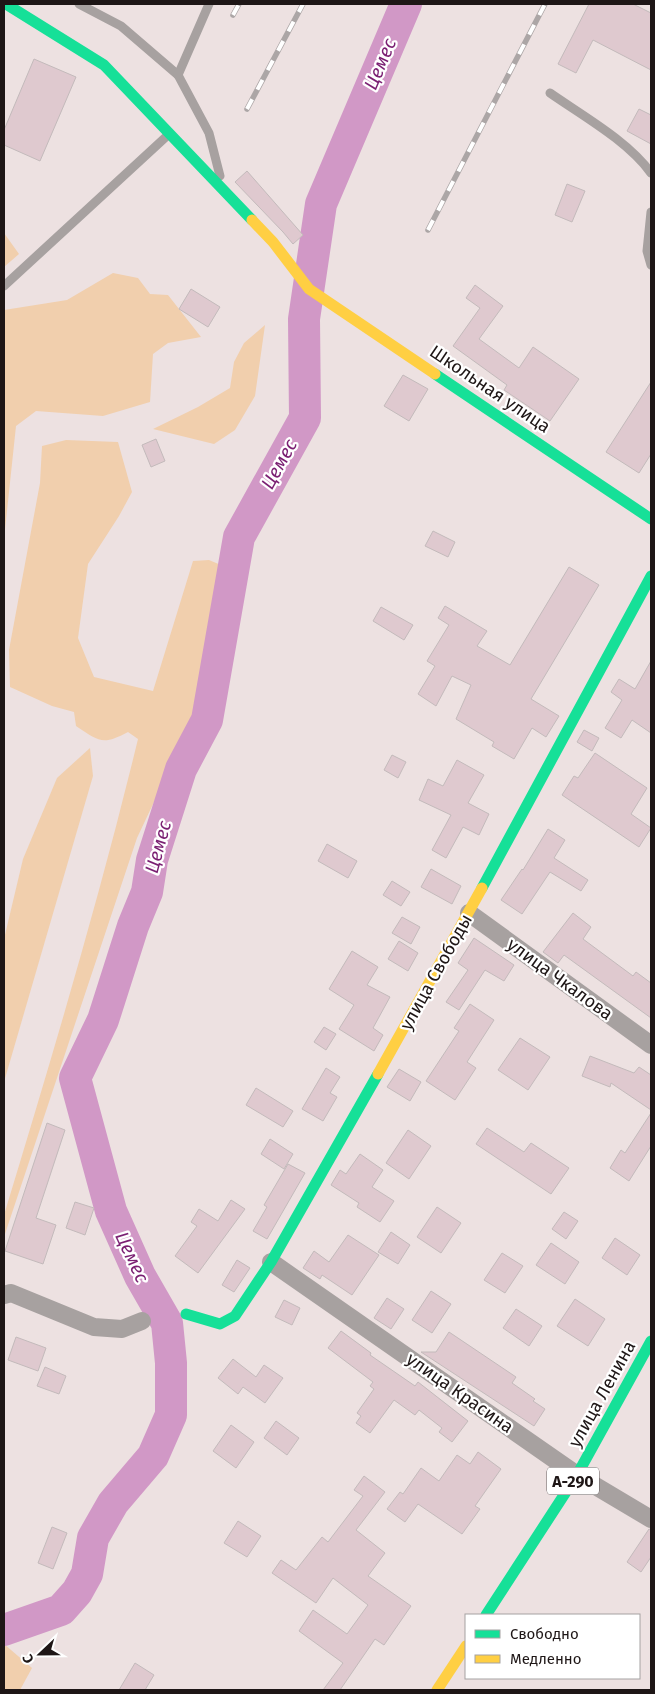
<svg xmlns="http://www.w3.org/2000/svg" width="655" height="1694" font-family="'Fira Sans',sans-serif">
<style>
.green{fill:#f1cfad}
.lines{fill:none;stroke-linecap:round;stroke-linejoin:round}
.river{stroke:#d198c6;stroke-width:32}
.building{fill:#dfc9cf;stroke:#c3babb}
.lane{stroke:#a7a1a0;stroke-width:9}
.street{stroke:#a7a1a0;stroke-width:18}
.fast{stroke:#16e098;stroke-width:11}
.slow{stroke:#ffcf43;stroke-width:11}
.rail-casing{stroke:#aca6a6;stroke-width:5.5}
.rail{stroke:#fff;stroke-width:4;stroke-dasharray:11;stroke-linecap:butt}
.labels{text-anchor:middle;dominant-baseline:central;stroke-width:4.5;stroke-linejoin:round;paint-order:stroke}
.shield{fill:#fff;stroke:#625c5c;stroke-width:1}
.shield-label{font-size:16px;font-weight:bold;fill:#1e1616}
.street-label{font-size:18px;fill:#1e1616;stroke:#fff}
.water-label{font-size:19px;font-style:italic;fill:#7a1f72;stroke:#fff}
</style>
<rect width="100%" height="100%" fill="#ede1e1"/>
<g class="green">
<path d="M4,233l15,21 -15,13z"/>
<path d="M113,273l25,5 12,16 18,1 33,42 -33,6 -15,11 -3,48 -47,14 -67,-5 -20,15 -12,113v-229l63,-10z"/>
<path d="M265,325l-10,71 -20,34 -21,14 -61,-15 45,-22 32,-19 4,-26 10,-19z"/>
<path d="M66,440l52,2 14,50 -13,24 -31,48 -10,74 16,39 59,14 40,-130 16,-1 19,8 -31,149 -35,68 -25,53 -132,396h-1v-19c48,-158 95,-315 134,-476l-10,-7c-26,14 -29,9 -52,-6l-2,-14 -22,-6 -42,-19 -1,-37 31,-167 2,-37z"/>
<path d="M90,748l3,28 -89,306v-143l19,-80 34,-81z"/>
<path d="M4,1644l28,24 -12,22h-16z"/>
</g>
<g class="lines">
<path class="river" d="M4,1630l57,-20 16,-18 10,-18 6,-36 20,-35 40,-47 18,-41v-52l-4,-40 -27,-47 -29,-65 -36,-133 28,-58 30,-94 14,-34 5,-32 29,-91 26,-49 32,-183 66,-119 -1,-99 17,-115 85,-200"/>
</g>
<g class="building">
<path d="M589,4h44l18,9v57l-58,-30 -17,33 -18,-9z"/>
<path d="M34,59l42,18 -36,84 -36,-16v-15z"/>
<path d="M639,109l12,6v29l-24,-13z"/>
<path d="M247,171l56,64 -10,9 -10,-12 -48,-50z"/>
<path d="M567,184l18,7 -13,31 -17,-7z"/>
<path d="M475,285l28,21 -24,33 40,29 14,-21 46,32 -29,42 -46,-31 3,-5 -54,-39 27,-38 -14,-10z"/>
<path d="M191,289l29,18 -12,20 -29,-18z"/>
<path d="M403,375l25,14 -19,32 -25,-15z"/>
<path d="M651,382v72l-12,19 -33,-21z"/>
<path d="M156,439l9,22 -14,6 -9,-22z"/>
<path d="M433,531l22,11 -7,15 -23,-11z"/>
<path d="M569,567l30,18 -68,114 28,17 -13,21 -14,-9 -18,31 -22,-13 2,-4 -38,-23 15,-34 -19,-9 -16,30 -18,-12 17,-28 -8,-5 22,-36 -11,-7 7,-12 42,25 -10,15 33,19z"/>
<path d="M381,607l32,18 -9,15 -31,-19z"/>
<path d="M651,661v72l-19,-13 -11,18 -16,-10 17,-28 -11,-8 8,-13 16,10z"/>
<path d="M584,730l15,8 -7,13 -15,-9z"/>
<path d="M595,753l52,35 -16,26 20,14 -12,19 -77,-52 12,-19 4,2z"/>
<path d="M392,755l14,7 -8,16 -14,-8z"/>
<path d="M457,760l27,15 -16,28 21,11 -10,21 -16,-8 -17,31 -14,-8 19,-35 -32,-15 9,-21 15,7z"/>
<path d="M548,829l17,11 -11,18 34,22 -7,11 -31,-19 -28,42 -21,-14 21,-31 1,1z"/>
<path d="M327,844l30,17 -9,17 -30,-17z"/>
<path d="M431,869l30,17 -9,18 -31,-17z"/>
<path d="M392,881l18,11 -9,14 -18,-11z"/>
<path d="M573,913l18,14 -8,12 50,37 3,-4 15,11v35l-87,-63 -6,8 -15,-11z"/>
<path d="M402,917l18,10 -9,17 -19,-11z"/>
<path d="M474,938l40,27 -10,16 -19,-11 -26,40 -13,-8 22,-32 -10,-7z"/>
<path d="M399,941l19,12 -10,18 -20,-12z"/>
<path d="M352,951l26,16 -11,18 23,12 -17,31 10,7 -9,16 -35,-22 15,-24 -25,-16z"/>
<path d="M470,1004l24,16 -27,42 9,6 -21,32 -29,-19 33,-50 -5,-3z"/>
<path d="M324,1027l12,7 -10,16 -12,-8z"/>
<path d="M520,1038l30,19 -22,33 -30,-20z"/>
<path d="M590,1056l44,17 5,-6 12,8v35l-40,-27 -1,4 -28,-11z"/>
<path d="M326,1068l14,9 -10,16 7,4 -14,24 -21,-12z"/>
<path d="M399,1069l22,13 -11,19 -23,-14z"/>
<path d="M256,1088l37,23 -10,16 -37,-22z"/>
<path d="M651,1113v33l-22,35 -19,-13 11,-18 4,3z"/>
<path d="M47,1123l18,7 -29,88 20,7 -13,39 -38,-13z"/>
<path d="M487,1128l37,24 7,-9 38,25 -18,26 -75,-50z"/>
<path d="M408,1130l23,16 -22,33 -23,-16z"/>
<path d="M270,1139l23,15 -9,15 -23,-15z"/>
<path d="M360,1154l23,16 -11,17 22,14 -14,21 -23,-15 2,-4 -28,-18 9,-15 6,4z"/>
<path d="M288,1164l17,9 -38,66 -14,-8 14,-24 -3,-2z"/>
<path d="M231,1200l14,9 -47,64 -23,-17 22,-30 -6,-4 8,-13 19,12z"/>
<path d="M75,1202l19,6 -9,27 -19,-7z"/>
<path d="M437,1207l24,16 -20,30 -24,-16z"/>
<path d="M564,1212l14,9 -12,18 -14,-10z"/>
<path d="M391,1232l19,13 -12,19 -20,-12z"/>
<path d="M348,1235l31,20 -27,40 -30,-20 -2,4 -17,-11 11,-17 15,11z"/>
<path d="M615,1238l25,17 -13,20 -25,-17z"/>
<path d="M551,1243l28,19 -14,22 -29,-19z"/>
<path d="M502,1253l21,13 -18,27 -21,-13z"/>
<path d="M237,1260l13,8 -16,24 -12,-7z"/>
<path d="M431,1291l20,13 -19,29 -20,-13z"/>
<path d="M387,1298l17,11 -13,20 -17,-11z"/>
<path d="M575,1299l30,20 -17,27 -31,-20z"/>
<path d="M284,1300l16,8 -8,17 -17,-8z"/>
<path d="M516,1309l26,17 -13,20 -26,-18z"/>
<path d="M341,1331l30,22 -1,2 45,31 3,-4 50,39 -16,21 -13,-10 3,-4 -23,-18 -4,5 -21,-15 -24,33 -14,-10 5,-7 -4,-3 17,-24 -4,-3 3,-4 -45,-34z"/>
<path d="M449,1332l67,45 -4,6 23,16 -2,2 12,8 -11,17 -113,-74h15z"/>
<path d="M16,1337l30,11 -8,23 -30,-11z"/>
<path d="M233,1359l23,18 8,-12 19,13 -18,25 -22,-16 -5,7 -20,-16z"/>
<path d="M45,1367l21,9 -7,18 -22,-8z"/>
<path d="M276,1421l23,17 -12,17 -23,-17z"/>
<path d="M231,1425l23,17 -18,26 -23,-17z"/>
<path d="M478,1452l23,17 -26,37 5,3 -18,25 -44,-30 -13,18 -18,-13 13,-17 3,2 18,-26 18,13 18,-26 13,9z"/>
<path d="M364,1476l21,16 -29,38 29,23 -17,23 43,30 -27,39 -9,-6 -35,51h-17l20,-27 -44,-32 14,-21 34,24 21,-29 -35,-27 -17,25 -44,-30 9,-13 15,10 26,-33 6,5 35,-46 -9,-6z"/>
<path d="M238,1521l23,15 -14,21 -23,-14z"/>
<path d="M52,1527l15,6 -14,36 -15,-6z"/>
<path d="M649,1529l2,1v27l-10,15 -14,-10z"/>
<path d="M135,1663l19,12 -9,15h-26z"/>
</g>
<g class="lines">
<g class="lane">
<path d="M79,4l42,22 57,49 31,58 11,43"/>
<path d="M178,75l31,-71"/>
<path d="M550,93c33,23 78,48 101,80"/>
<path d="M651,212l-4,39 4,14"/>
<path d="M4,286l164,-151"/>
</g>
<g class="street">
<path d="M469,913l182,132"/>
<path d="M271,1262l306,213 74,44"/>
<path d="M4,1295l7,-2 83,34 28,2 20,-8"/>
</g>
<g class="fast">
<path d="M6,4l98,61 148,155"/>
<path d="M435,374l216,145"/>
<path d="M482,888l169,-312"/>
<path d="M186,1314l34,10 15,-8 36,-54 107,-188"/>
<path d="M486,1615l91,-140 74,-134"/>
</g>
<g class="slow">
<path d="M252,220l21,22 36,47 126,85"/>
<path d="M378,1074l104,-186"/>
<path d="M437,1690l29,-44"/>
</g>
<g class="rail-casing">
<g id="rail">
<path d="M233,15l6,-11"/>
<path d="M247,109l56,-105"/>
<path d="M428,230l117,-226"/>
</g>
</g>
<use href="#rail" class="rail"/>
</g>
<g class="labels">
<rect class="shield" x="547" y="1467.5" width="52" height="27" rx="4"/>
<g class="shield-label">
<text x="573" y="1481">А-290</text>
</g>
<g class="street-label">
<text transform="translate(490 389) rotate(34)">Школьная улица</text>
<text transform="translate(436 972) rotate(-61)">улица Свободы</text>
<text transform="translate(560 979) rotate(36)">улица Чкалова</text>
<text transform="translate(460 1393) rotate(35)">улица Красина</text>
<text transform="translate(602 1394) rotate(-61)">улица Ленина</text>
</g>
<g class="water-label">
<text transform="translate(380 64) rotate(-67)">Цемес</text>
<text transform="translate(279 464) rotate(-61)">Цемес</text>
<text transform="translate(158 847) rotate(-75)">Цемес</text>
<text transform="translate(132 1257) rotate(65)">Цемес</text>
</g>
</g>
<rect width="655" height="1694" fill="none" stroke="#1e1616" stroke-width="10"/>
<rect x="465" y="1614" width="175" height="65" fill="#ffffff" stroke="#a5a2a2"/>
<rect x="475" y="1630" width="25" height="8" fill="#16e098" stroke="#a5a2a2"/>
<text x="510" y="1639" font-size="15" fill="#1e1616">Свободно</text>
<rect x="475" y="1655" width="25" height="8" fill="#ffcf43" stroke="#a5a2a2"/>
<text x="510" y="1664" font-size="15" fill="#1e1616">Медленно</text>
<g transform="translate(40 1654) rotate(248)" stroke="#ffffff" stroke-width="4" paint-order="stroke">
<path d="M0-4L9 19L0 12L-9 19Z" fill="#1e1616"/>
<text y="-8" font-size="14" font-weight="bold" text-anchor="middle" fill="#1e1616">С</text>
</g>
</svg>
